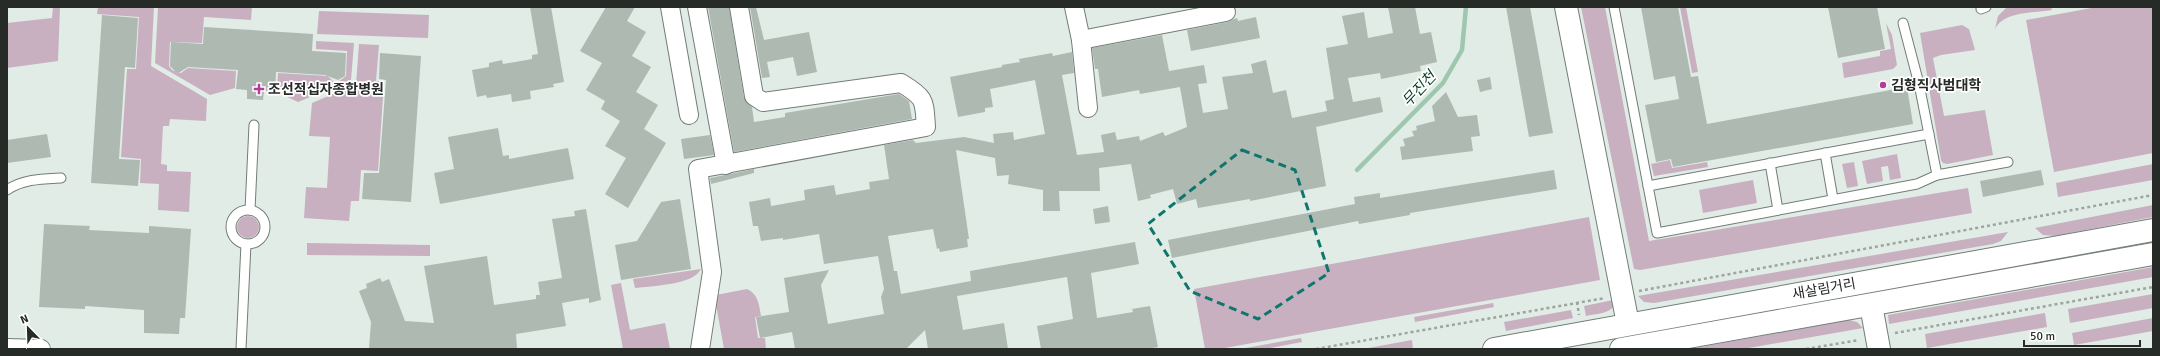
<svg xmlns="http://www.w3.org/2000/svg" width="2160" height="356" font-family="Signika,'Noto Sans KR',sans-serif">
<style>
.green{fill:#c8b0c1}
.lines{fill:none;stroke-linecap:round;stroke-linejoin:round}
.stream{stroke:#9ec7af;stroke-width:4.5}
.building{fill:#aeb9b2}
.lane-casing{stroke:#737d77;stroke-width:11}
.street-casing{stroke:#737d77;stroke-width:20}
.secondary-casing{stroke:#737d77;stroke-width:24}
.primary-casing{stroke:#737d77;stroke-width:24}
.path{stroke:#9ca5a0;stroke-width:2.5;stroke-dasharray:3 3;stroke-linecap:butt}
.lane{stroke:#fff;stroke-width:9}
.street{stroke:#fff;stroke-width:18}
.secondary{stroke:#fff;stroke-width:22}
.primary{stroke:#fff;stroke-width:22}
.marked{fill:none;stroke:#0f766e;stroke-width:3;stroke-dasharray:8 5;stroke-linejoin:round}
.poi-dot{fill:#b13f99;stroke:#fff;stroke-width:1.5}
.labels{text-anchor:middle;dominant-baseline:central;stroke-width:3.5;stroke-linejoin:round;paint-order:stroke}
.poi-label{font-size:14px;font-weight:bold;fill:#272b28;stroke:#fff;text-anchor:start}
.street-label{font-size:14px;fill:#272b28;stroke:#fff}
.water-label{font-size:15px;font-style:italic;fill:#0a3e27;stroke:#fff}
</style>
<rect width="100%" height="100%" fill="#e0ece5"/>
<g class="green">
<path d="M53,7h7l-2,54 -51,7v-45l45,-5z"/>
<path d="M98,7h56l-3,59 56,33 -1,22 -36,-2 -1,7h-6l-2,38 6,1v6l24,1 -2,40 -31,-2 1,-26 -19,-1 1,-24 -20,-2 6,-88h9l3,-52 -42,-3z"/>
<path d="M158,7h94l-1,13 -47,-3 -2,26 -32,-1 -1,24 3,4 9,3 7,-5 48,3 -1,17 -25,7 -55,-32z"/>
<path d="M1581,7h24l44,234 319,-53 4,25 -332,57 -6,-1z"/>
<path d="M1680,7h6l12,65 -6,1z"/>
<path d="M2007,7h44l1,3c-18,3 -48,1 -57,19l3,-13z"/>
<path d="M2097,7h56v146l-99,19 -28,-152z"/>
<path d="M319,11l110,4 -1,23 -111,-4z"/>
<path d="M1886,23l6,12 5,30 -4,4 -49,9 -2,-15 38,-7v-5l11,-2z"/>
<path d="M1962,25l7,4 6,21 -34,5 -8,3 11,58 41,-6 8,45 -46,9 -4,-1 -2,-3 -21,-127z"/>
<path d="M316,41l38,2 -3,37 -53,22 -21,-10 1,-19 50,3 5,5 5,1 8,-6 1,-25 -31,-2z"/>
<path d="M359,44l20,1 -3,36 8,1 -6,89 -17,-1 -2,31h-8l-2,20 -45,-3 2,-31 21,1 3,-51 -21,-1 3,-33 44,-19z"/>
<path d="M1897,154l4,24 -11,2 -2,-14 -7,1 2,14 -16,3 -5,-23z"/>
<path d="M1670,160l2,8 35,-6 1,5 -54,9 -3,-12z"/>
<path d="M1854,162l4,24 -11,2 -5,-24z"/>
<path d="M2153,164v16l-95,17 -2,-14z"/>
<path d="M1753,180l4,23 -54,10 -4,-23z"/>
<path d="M2153,205v12l-98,19 -12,-1 -8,-7z"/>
<circle cx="248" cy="227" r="11"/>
<path d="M1589,217l11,63 -381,69h-14l-11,-60z"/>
<path d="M2008,232l-7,9 -8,3 -339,59 -10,-1 -6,-6z"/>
<path d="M307,243l123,2v11l-123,-1z"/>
<path d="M2153,267v10l-264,47 -1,-9z"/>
<path d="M701,269c-7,16 -50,17 -66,19l-2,-9z"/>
<path d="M621,283l9,47 35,-7 5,26h-47l-12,-64z"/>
<path d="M747,289c11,5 12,15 14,27l-6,1 3,21h7l1,11h-42l-9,-50 1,-4z"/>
<path d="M2153,294v14l-83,15 -2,-14z"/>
<path d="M1618,299c-5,15 -18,14 -32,17l-2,-10z"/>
<path d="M1493,303l1,4 -79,15 -1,-5z"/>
<path d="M1571,310l2,8 -67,13 -2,-9z"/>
<path d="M2045,313l2,14 -120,21 -2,-14z"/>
<path d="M2153,318v13l-79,14 -2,-12z"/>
<path d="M1849,320l8,2 6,6 -120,21h-53z"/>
<path d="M1301,338l1,4 -37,7h-25z"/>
<path d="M1412,340l1,9h-50z"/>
</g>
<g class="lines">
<path class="stream" d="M1357,170l86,-87 19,-33 4,-43"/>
</g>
<g class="building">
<path d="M530,7h21l13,75 -11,2 1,3 -24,4 1,8 -19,3 -1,-8 -24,4 -1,-3 -9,2 -5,-27 17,-3v-4l13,-3 1,4 29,-5v-4l6,-1z"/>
<path d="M606,7h29l-8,14 19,11 -14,24 19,11 -15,25 22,13 -14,24 22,14 -38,65 -23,-14 21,-36 -21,-12 15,-25 -19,-12 4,-8 -19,-11 16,-27 -22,-12z"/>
<path d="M708,7h21l15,91 8,9 2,15 31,-5v-4l114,-19 10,7 3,18 -178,33z"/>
<path d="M750,7h6l8,33 45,-8 8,40 -20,4 -4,-19 -26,5 3,15 -8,1z"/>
<path d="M1388,7h27l5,27 11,-2 6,30 -17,4 1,5 -40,8 -1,-6 -32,5 5,24 27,-5 3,15 -67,15 10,59 -76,15v-2l-52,9 -2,-9 -19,5 -4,-15 -23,6 1,3 -13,3 -7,-37 -32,4 1,23h-41l1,20h-17v-21l-35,-6 1,-9 -12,1 -2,-18 -39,-8 13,89h-2l1,8 -28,5 -1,-4 -2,1 -4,-20 -45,7 6,35h3l4,23 70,-13 -1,-10 165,-29 4,22 -48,9 6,45 36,-6 -1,-3 18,-3 8,41 -12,2h-105l-4,-23 36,-7 -6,-42 -110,19 6,34 41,-7 4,26h-80l-3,-19 -18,18 -8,1h-104l-3,-17 -32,6 -4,-21 33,-5 -5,-34 45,-8 -8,15 7,39 56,-10 -3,-17 3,-8 -6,-33 -54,8 -5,-30 -36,6v-2l-22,3 -3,-15h-5l-4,-24 21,-4 1,8 34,-6 -1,-10 30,-5 2,10 34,-6 -1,-7 20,-3 -5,-34 29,-5 3,3 48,-6 30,6 -1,-9 20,-2 1,8 31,-6 -10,-54 -45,9 3,18 -8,1v4l-27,5 -8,-40 52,-10v-2l18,-3 -1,-3 33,-6 1,3 19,-4 2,21 -12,2 15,80 27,-3 -3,-17 14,-3 2,8 22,-4 1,5 23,-9 2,4 22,-9 -7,-40 -40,7 -1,-4 -37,7 -4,-28h-3l-3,-21 70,-13 7,36 35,-6 3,18 -9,1 5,29 25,-4 -6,-32 31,-4 -2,-9 15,-4 7,33 13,-3 6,28 35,-7 -2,-10 9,-2 -8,-51 22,-4 -6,-28 22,-4 4,26 25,-5z"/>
<path d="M1506,7h24l23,126 -24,4z"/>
<path d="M1641,7h37l13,70 7,-1 9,48 200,-37 6,37 -240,43 -2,-8 -15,3 -11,-57 34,-6 -4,-23 -21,4z"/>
<path d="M1828,7h49l8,42 -47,9z"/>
<path d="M102,15l36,3 -3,50 -10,-1 -6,92 21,1 -2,26 -47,-3z"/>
<path d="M1256,17l4,21 -69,13 -4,-21 41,-8 6,-3 3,-1 1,3z"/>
<path d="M204,27l109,7 -1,17 34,2 -1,23 -7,4 -13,-5 -49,-3 -1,20 -11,-1 -1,9 -16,-1v-9l-11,-1 2,-19 -50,-3 -8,5h-4l-6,-6 1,-24 32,2z"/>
<path d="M380,53l41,3 -10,146 -49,-3 2,-26h15l7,-93 -7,-1z"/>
<path d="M1490,77l2,12 -12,3 -3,-12z"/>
<path d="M1446,92l12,25 19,-2 3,21 -9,1 2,14 -71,9 -2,-13 5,-1 -2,-7 11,-3 -2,-5 5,-1 -1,-4 19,-5 -3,-15z"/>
<path d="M498,128l5,28 6,-1v4l59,-11 6,31 -134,25 -6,-31 20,-4 -6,-32z"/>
<path d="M47,134l4,23 -44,6v-23z"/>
<path d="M710,135l4,20 -30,4 -3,-20z"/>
<path d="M754,169v4l-43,11 -1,-6z"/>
<path d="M1554,170l3,19 -147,24v2l-51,9 -1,-3 -186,37 -4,-18 187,-36 -1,-7 26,-4v5z"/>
<path d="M2041,170l3,15 -61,12 -3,-16z"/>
<path d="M680,199l11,70 -70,11 -6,-35 22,-4 24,-39z"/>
<path d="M1108,206l2,16 -15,2 -2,-15z"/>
<path d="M586,209l15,91 -12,3v-5l-27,5 4,23 -50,8 1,15h-148l2,-27 -12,-31 8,-3 -1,-4 14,-6 2,4 7,-3 16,42 29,2 -10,-57 63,-10 7,49 42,-6v-4h4l-2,-13 24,-4 -10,-59 23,-3 -1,-5z"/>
<path d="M44,224l46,2 -1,4 60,3v-7l42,3 -6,89h-5l-1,16 -35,-1v-23l-59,-4v3l-46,-2z"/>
</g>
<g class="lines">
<g class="lane-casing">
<g id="lane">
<path d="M1614,7l43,226 260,-49 20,-9 71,-13"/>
<path d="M1981,9l5,-2"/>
<path d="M1903,23l16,61 18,91"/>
<path d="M1825,153l8,46"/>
<path d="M1770,163l8,47"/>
<path d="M1648,186l281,-52"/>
<path d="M7,190c16,-11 35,-11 54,-12"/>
<path d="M250,210l4,-85"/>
<circle cx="248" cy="227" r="17"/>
<path d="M241,349l5,-105"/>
</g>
</g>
<g class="street-casing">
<g id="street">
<path d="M670,7l19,108"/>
<path d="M697,7l29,158"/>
<path d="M1074,7l7,33 7,68"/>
<path d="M1081,40l145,-28"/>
<path d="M7,348l34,1"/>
<path d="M700,349l12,-77 -14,-103 228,-42c-2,-27 0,-29 -25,-44l-138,19 -9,-6 -15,-89"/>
</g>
</g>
<g class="secondary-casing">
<g id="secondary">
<path d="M1566,7l62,317"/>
<path d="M1871,305l8,44"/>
</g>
</g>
<g class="primary-casing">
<g id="primary">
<path d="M1494,349l659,-119"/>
<path d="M1621,349l532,-95"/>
</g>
</g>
<g class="path">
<path d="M1639,291l514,-96"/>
<path d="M1577,302l2,13"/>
<path d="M1895,333l258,-46"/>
<path d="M1316,349l289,-51"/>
<path d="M1806,349l53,-9"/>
</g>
<use href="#lane" class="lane"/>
<use href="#street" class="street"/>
<use href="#secondary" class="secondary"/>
<use href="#primary" class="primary"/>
</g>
<path class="marked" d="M1242,150l53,20 34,103 -71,46 -68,-28 -42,-67z"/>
<g class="poi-dot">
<circle cx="1883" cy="85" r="4"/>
<path d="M257 83h4v4h4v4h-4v4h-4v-4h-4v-4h4z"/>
</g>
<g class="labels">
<g class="poi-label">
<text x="1891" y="85">김형직사범대학</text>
<text x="268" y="89">조선적십자종합병원</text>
</g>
<g class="street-label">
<text transform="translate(1824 289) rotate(-10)">새살림거리</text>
</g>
<g class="water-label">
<text transform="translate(1419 89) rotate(-47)">무진천</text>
</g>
</g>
<rect width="2160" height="356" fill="none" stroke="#272b28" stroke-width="16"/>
<g transform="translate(28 328) rotate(337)" stroke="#ffffff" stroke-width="3" paint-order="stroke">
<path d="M0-3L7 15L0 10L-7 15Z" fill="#272b28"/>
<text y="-6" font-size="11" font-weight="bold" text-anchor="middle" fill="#272b28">N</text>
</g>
<path d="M2024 340v6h116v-6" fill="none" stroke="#272b28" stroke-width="2"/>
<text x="2030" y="340" font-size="12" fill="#272b28" stroke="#ffffff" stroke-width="3" paint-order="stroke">50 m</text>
</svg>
